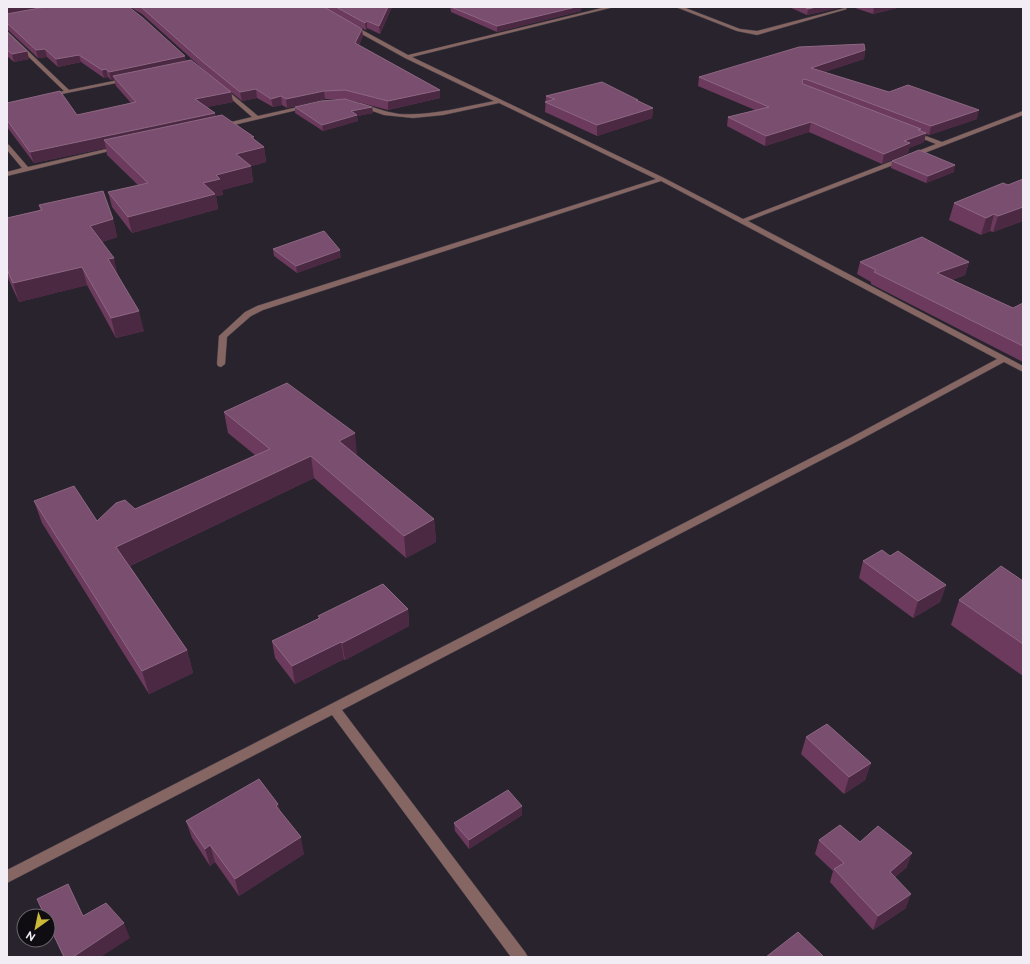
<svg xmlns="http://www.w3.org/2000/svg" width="1030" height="964" font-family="Raleway,sans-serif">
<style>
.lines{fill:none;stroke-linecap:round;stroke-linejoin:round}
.minor-casing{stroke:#453f49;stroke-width:1}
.minor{fill:#856662;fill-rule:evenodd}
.wall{fill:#6c3a5d}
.shaded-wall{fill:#4b2943}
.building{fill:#7a4e6e;stroke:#8d6783}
</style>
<rect width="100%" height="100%" fill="#29232d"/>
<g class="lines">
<g class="minor-casing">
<g id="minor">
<path d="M606,7h8l-202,50 252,121 79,41 193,-75 -25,-10v-2h4l27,10 81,-31v4l-275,106 275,145v6l-19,-10 -148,80 -514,268 183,242 3,5h-17l-179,-242 -325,168v-13l843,-432 147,-79 -336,-178 -398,129 -12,6 -24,21 -2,27 -4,3 -3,-1 -1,-2 2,-28 26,-24 12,-6 399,-127 -157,-76 -56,12 -30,3 -29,-3 -26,-9v-2l2,-1c13,4 25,9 39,11 32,2 64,-7 95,-13l-89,-43 -56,-31v-2h4l55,30z"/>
<path d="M676,7h7l57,22 17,2 88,-23 2,1 -90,26 -20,-4z"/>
<path d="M7,31l62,59 59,-12 3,2 -84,17v-2l17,-4 -57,-55z"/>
<path d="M222,86l36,30 49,-11 3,2 -89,21 -3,-2 1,-1 33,-8 -32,-28v-2z"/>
<path d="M7,144l2,1 19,22 91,-21 3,2 -115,28v-4l15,-4 -15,-18z"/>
</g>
</g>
<use href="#minor" class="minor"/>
</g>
<g class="wall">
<path d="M7,7l179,54 44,31 -26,-22 -62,-56 -12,-7h262l-12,27 -13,-6 -1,2 -9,-4 6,10 -4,9 81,45v8l-52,12 -42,-11h-21l-38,9 -5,-3 -9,2 -16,-9 -15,3 -11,-9 2,10 -26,5 9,9 39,24 9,7 2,15 -15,4 2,16 -31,8 1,5 -7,1 2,13 -86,24 -20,-26 -4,-15 30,-7 -31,-30 -1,-7 -72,15 -27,-36v-24l70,12 54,-12 -15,-17 -2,-7 -3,1 -3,-3 -4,1 -23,-16 -23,5 -11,-10 -9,1 -30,-28h-1z"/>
<path d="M450,7l131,4 -84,21 -46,-20z"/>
<path d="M789,7h54l-36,8z"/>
<path d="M850,7h51l-28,7 -21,-7z"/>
<path d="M7,32l20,19 2,8 -15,3 -7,-6z"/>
<path d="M865,50l-1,9 -40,13 153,47 -48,16 -3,-1 -2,8 -15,6 -1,5 -26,11 -73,-32 -44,14 -38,-20 1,-9 27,-7 -57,-24 1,-9z"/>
<path d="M546,96l92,4v1l15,7 -1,10 -55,18 -52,-24z"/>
<path d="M295,107h77l1,6 -16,3 1,5 -35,10 -28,-18z"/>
<path d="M892,161l62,11 -28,11 -35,-15z"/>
<path d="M1023,179v42l-30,11 -3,-1 -9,4 -32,-15 5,-17 54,-18z"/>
<path d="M39,205l74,14 4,18 -15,5 42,89 -28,7 -29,-53 -68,17 -12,-26v-58l33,-8z"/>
<path d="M273,249l68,8 -44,16 -23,-17z"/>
<path d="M860,262h109l-4,13 -13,5 61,28 10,-5v59l-152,-78v-2l-14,-8z"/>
<path d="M224,412l133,43v1l77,63 2,23 -30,16 -92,-80 -184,88 57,84 6,23 -44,21 -107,-171 -8,-22 63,20 38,-12 120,-54 -27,-22z"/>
<path d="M890,556l56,29 -6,17 -27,16 -54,-40 4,-17z"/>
<path d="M1023,581v95l-72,-51 8,-25z"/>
<path d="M408,609l1,17 -64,34 -1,-1 -49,25 -20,-26 -3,-17 47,-23 -1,-2z"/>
<path d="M806,737l65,26 -6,17 -21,14 -43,-40z"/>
<path d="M278,804l2,7 24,43 -65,42 -24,-34 -5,4 -18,-28 -6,-17z"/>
<path d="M522,815l-53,34 -14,-18 -1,-8z"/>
<path d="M819,840l41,2 47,25 -12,10 11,31 -33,22 -43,-48 3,-11 -18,-17z"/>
</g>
<g class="shaded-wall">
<path d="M7,7h51l-51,8z"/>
<path d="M388,7h4l-12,27 -1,-8z"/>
<path d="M576,7h6l-1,4 -84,21v-6z"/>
<path d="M816,7h27l-36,8 1,-6z"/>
<path d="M874,7h27l-28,7z"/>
<path d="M367,21v7l-1,2 -1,-7z"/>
<path d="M362,29l1,7 -7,15 -1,-8z"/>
<path d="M45,49l2,8 -9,1 -2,-8z"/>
<path d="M865,50l-1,9 -55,18 2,-9z"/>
<path d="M27,51l2,8 -15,3 -2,-8z"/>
<path d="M79,55l2,7 -23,5 -2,-8z"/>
<path d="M185,56l2,8 -74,12 1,3 -3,1 -2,-8z"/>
<path d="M106,69l2,8 -4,1 -2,-8z"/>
<path d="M256,89l1,9 -15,3 -2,-9z"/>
<path d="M440,90v8l-52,12v-9z"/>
<path d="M324,91l1,8 -38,9 -1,-9z"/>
<path d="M231,92l2,10 -36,7 -2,-10z"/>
<path d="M281,96l1,9 -9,2 -2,-8z"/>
<path d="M372,107l1,6 -16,3 1,5 -35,10 -1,-6 29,-14z"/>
<path d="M653,108l-1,10 -55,18v-11z"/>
<path d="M979,110l-2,9 -48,16 2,-9z"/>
<path d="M215,113l2,10 -113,17 2,8 -72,15 -4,-11z"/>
<path d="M811,122l-2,10 -44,14 1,-10z"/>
<path d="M921,129l-2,6 7,-2 -2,9 -15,6 -1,5 -26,11 2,-10 20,-13 14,-11z"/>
<path d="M251,137h3l2,12 8,-2 2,15 -28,8 -2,-16z"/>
<path d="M955,165l-1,7 -28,11 2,-7z"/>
<path d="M251,166l2,16 -31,8 1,5 -7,1 2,13 -86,24 -4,-16 75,-34 13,-8z"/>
<path d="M1023,207v14l-30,11 5,-16z"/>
<path d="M994,214l-4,17 -9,4 5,-17z"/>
<path d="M113,219l4,18 -22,7 -5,-18z"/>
<path d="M340,250l1,7 -44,16 -1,-7z"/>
<path d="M114,258l4,18 -10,-17z"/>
<path d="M969,262l-4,13 -31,11 3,-13z"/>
<path d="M82,267l5,18 -68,17 -6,-19z"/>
<path d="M139,311l5,20 -28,7 -5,-20z"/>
<path d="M355,433l2,22 -15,8 -3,-22z"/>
<path d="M311,456l3,22 -191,91 -7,-22z"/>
<path d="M434,519l2,23 -30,16 -2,-22z"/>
<path d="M946,585l-6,17 -27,16 5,-17z"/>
<path d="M408,609l1,17 -64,34 -3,-17z"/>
<path d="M341,642l3,17 -49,25 -3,-18z"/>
<path d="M187,650l6,23 -44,21 -7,-23z"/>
<path d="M871,763l-6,17 -21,14 5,-17z"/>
<path d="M278,804l4,17 -6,-15z"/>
<path d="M522,806v9l-53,34v-9z"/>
<path d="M301,837l3,17 -65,42 -4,-17z"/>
<path d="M210,845l5,17 -5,4 -5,-17z"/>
<path d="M912,853l-5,14 -22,19 5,-14z"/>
<path d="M911,894l-5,14 -33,22 5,-14z"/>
<path d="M124,923l6,15 -29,19h-28z"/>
</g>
<g class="building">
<path d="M45,7h84l14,11 42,38 -76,16 -3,-3 -4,1 -23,-15 -23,4 -11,-10 -9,1 -29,-27v-9z"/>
<path d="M141,7h183l38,22 -7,14 85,47 -52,11 -43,-11 -21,1 -38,8 -5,-3 -10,3 -15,-10 -16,3 -37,-30z"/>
<path d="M336,7h52l-9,19 -12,-5 -2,2z"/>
<path d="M451,7h125l-79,19z"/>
<path d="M804,7h12l-8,2z"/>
<path d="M7,32l20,19 -15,3 -5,-4z"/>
<path d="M864,44l1,6 -54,18 78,24 19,-7 71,25 -48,16 -123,-46 -5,-1 -1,2 1,3 118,45 -3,1 8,3 -22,8 6,2 -26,11 -73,-32 -45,14 -38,-19 41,-10 -70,-30 100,-30z"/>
<path d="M191,60l40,32 -36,7 20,14 -185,39 -23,-32v-17l53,-12 17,24 59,-13 -23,-26z"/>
<path d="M602,82l36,18h-2l17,8 -56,17 -52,-23 10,-3 -9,-3z"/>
<path d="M345,99l27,8 -21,4 6,4 -35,10 -27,-18 26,-6z"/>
<path d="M222,115l32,22h-3l13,10 -28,7 15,12 -35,9 4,4 -17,4 12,11 -87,23 -20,-25 40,-9 -44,-43z"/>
<path d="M919,150l36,15 -27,11 -36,-15z"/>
<path d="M1023,179v28l-25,9 -4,-2 -8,4 -32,-15 49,-20 5,2z"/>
<path d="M103,191l10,28 -23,7 24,32 -6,1 31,52 -28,7 -29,-51 -69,16 -6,-14v-51l35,-8 -3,-5z"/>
<path d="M324,231l16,19 -44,16 -23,-17z"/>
<path d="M922,237l47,25 -32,11 76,35 10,-5v43l-149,-74 2,-2 -16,-8z"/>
<path d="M287,383l68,50 -16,8 95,78 -30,17 -93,-80 -195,91 71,103 -45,21 -108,-170 40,-15 23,35 19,-18 9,-3 10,9 135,-60 -46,-37z"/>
<path d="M882,550l8,6 8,-5 48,34 -28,16 -55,-40z"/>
<path d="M1001,566l22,15v63l-64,-44z"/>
<path d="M383,584l25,25 -66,34 -1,-1 -49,24 -20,-25 48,-23 -2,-2z"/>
<path d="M827,724l44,39 -22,14 -43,-40z"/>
<path d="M259,779l19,25 -2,2 25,31 -66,42 -25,-34 -5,4 -19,-28z"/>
<path d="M508,790l14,16 -53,34 -15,-17z"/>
<path d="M840,825l20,17 18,-16 34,27 -22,19 21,22 -33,22 -44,-47 10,-6 -25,-23z"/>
<path d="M68,884l15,32 23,-13 18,20 -51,34h-9l-16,-34v-7h-3l-8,-17z"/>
<path d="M798,932l26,25h-58z"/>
</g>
<rect width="1030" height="964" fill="none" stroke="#f2edf5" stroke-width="16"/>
<g transform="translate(36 928) rotate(213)"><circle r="19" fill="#100d12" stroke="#6a676d"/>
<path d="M0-3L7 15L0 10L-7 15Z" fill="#ccb938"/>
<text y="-6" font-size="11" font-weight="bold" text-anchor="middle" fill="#f2edf5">N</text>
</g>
</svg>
